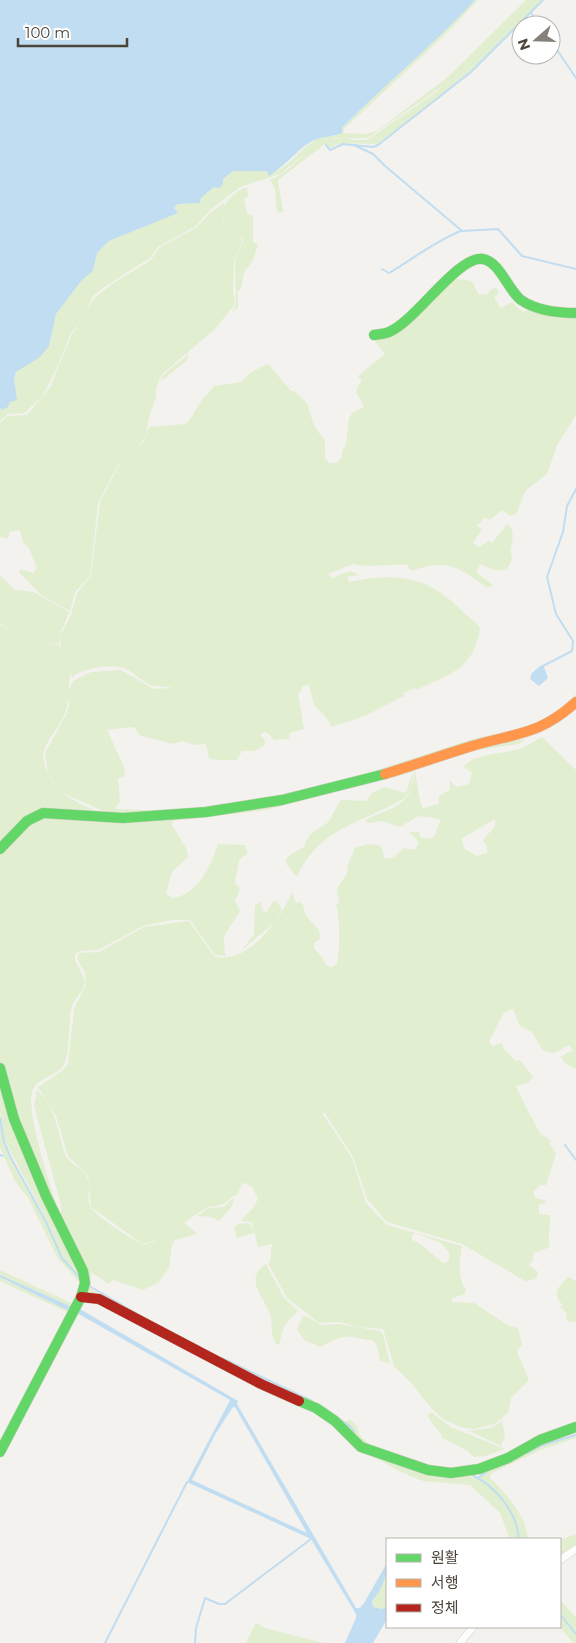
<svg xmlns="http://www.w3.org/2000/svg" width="576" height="1643" font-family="Montserrat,'Noto Sans KR',sans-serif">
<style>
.green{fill:#e1eecf;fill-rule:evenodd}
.water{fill:#c0ddf1;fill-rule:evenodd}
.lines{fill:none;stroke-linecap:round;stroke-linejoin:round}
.stream{stroke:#c0ddf1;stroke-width:2}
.street-casing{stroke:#d2d0cb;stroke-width:8}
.fast-casing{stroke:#d3cfc5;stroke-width:11}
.slow-casing{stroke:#d3cfc5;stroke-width:11}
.jam-casing{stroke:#d3cfc5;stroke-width:11}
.street{stroke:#fdfdfc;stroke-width:7}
.fast{stroke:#63d668;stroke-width:10}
.slow{stroke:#ff974d;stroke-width:10}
.jam{stroke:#b3261e;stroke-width:10}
</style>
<rect width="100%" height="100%" fill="#f4f2ee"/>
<g class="green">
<path d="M475,0h3l-32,34 -102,95v4l21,1 12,-3 72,-55 77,-76h16l-72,71 -30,26 -63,47 -35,-1 -13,5 -4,-4 -47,36 5,32 -6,1 -2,-24 -5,-9c22,-8 34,-32 56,-40 14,-5 29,3 43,-1l67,-47 8,-7 -76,53 -41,1 -13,7 -34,28 -40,13 -30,23 -14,16 -38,21 -8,11 -47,30 -10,8 -9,19 -14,20 -12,31 -16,31 -18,16 -16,1 -8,7v-13l2,2 6,-3 8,-35 23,-15 10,-11 7,-32 26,-34 11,-9 4,-18 12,-12 69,-28 -4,-6 3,-3 22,-1 2,-5 32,-27h34l2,4c5,-3 12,-6 17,-10 15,-12 28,-32 49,-29 44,-48 96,-88 140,-136z"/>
<path d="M243,188h4l1,9 -4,1 3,16 6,2v26l5,2 -5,16 -9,12 -3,17 -3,2v17l-6,4 4,-8 -1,-43 8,-20c-3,-9 -10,-10 -16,-17 -12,-15 4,-29 16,-36z"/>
<path d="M224,203l-1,17 17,16 2,6 -8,20 -1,27 2,15 -19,24 -54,46 -6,14v10l-6,15 -4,22 -9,14 -20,18 -19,36 -8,73 -15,16 -5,19 -29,-16 -22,-23 2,-3 12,4 4,-5 -8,-20 -6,-6 -3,-12 -11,2v5l-3,2 -6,-3v-113l8,-7 19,-1 23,-27 21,-52 23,-38 21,-16 36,-22 8,-12 38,-21 14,-15z"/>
<path d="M451,278l21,3 7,14 9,-1 3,-5 5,-1 3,4 -5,6 7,10 11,-6 11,10 8,-4 15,4 30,3v100l-19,30 -10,29 -21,16 -10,24 -6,2 -8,-6 -12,10 -6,-2 -7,8 5,3 -9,14 7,4 8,-6 4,2 15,-19c9,6 5,17 4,25 -1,3 1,6 1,9 -3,19 -20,12 -32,6l-4,8 17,13 -5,3c-30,-21 -40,-30 -77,-17l-4,-6c-19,-1 -36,3 -54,-1l-25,10 4,4 18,-7 10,4 -13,2 2,5c49,-10 80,-6 115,31 6,5 13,9 16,16 -8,43 -29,43 -63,61l-3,-2 -10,5v3l-37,19 -35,12 -7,-11 -11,-11 -5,-20 -7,1v4l-4,3 6,36 -14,4 -1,6 -15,1 -6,-7 -4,-1 -4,3 5,5v5l-11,6h-12l-5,9h-20l-8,-2 -3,-14 -11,1 -13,-4 -9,3 -34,-9 -4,-7 -4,-1 -24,3 17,37 1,9 -7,2 2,23 -5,8 56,2 67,-7 111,-25 127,-41 55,-11 28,-15 17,-18v6l-17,17 -16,9 -26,9 -55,12 -82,26 -143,33 -53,7 -72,2 -47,-21 -10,-9 -7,-12 -3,-20 20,-36 4,-11 -1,-13 5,-12 18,-9 30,-2 33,19 19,-1c-7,-2 -15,-1 -23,-3 -9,-4 -14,-11 -22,-15 -14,-8 -44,-2 -56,7l-11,-24 -1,-17 11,-21 6,-22 14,-17 9,-74 18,-35 26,-26 5,-14 36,-3c7,-5 9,-12 14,-20 3,-5 10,-11 15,-18l27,-4 10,-10 17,-8 23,27h3l13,12 7,23 11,15v17l4,5h8l5,-6v-6l4,-6 3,-27 4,-6 11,-5c-3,-12 -14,-11 -2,-26l-4,-5 27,-22 -13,-17 20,-5 33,-27z"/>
<path d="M189,354l-2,6 -27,22 3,-7z"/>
<path d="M0,575l15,15 19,2 35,20 -9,23 -1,9 -17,-1 17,2c2,10 8,18 11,28 0,3 -2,31 -3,34 -4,18 -19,29 -23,44 -2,5 0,11 1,15 9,31 38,39 64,50l-66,-4 -43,33v-220l22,12 19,5 -19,-5 -22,-13z"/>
<path d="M542,737l34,33v299l-9,-4 -7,-8 13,-7 -4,-5 -15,8 -11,-2 -11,-19 -12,-6 -7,-17 -9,4 -15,28 3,5 10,-3 2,6 12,12 4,-1 13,17 -5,6 -12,3c2,6 22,45 25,48 4,3 6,3 10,7l-1,3 6,10 -10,31h-6l-7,7 2,6 10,2 1,3 -7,2v9l11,1c1,12 -3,20 0,32l-16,6 -2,9 -4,2 10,8 -2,7 -11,2 -63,-37 -75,-22 -20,-23 -14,-42 -28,-44h-3l30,45 14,45 21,22 75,21c-2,11 -5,35 4,43l-1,5 -13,4v4l22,1 35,23 9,2 4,16 -5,8 12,28 -18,18 -3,15 -14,11 -20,5 -14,-2 -17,-8 -11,-10 -20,-25 -18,-18 -11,-37 -25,-2 -18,-5 -21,1 -32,-25 -19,-35 2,-1 2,-18 -14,3 -6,-25 -12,-1 13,-13 5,-9 -6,-12 -6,-4 -4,1 -5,11c-7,1 -7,5 -12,8 -6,4 -13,2 -19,5 -17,9 -46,38 -65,35l-50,-36 -3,-31 -20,-20 -12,-40 -18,-29 24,-16 6,-7 6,-55 12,-24 -1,-13 -8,-13 2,-6 20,-1 45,-25 45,-6 25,35c32,11 68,-38 78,-64l4,11 5,-1c4,4 2,6 4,11 4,10 17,14 15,26l-6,4v5l8,9 3,7 6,3 6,-3c3,-11 3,-49 -1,-59l3,-2 -2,-15 10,-14 1,-9 7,-17c10,-4 16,-5 26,-2l4,13 9,-2 10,-9 11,2 4,-8 -10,-10h10l1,5 7,2 7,-2 7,-18 -23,-3 -18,11 -17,-6 -15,2 -3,-3c32,-15 48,-14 50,-53l54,-18 57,-10 -7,5 -47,7 -57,19c2,8 4,34 8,38l16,-4v-8l11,-6v-10l6,7 13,-3 3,-12 -9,-5c15,-16 40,-12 59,-19 7,-2 13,-8 20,-11zM495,819v7l-12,14 4,6v7l-10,3 -12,-7 -4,-10zM415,1233l26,10 8,10v8l-5,2c-12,-7 -17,-17 -32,-23v-5z"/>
<path d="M413,768l-1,19 -7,11c-43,25 -87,30 -108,79l-10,-12 -1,-6 5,-5 13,-7c6,-18 14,-15 25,-26 5,-7 7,-15 12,-21l25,1 6,-8 13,-6 21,6 7,-21 -147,38 -93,11 -1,4 15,25 1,7 -16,15 -6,21 6,5c27,-3 38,-32 46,-54l27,1 3,8 -9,7 -4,23 5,6 -5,12 5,10 -16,25 1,20 -10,-1 -25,-35h-18l-29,6 -45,24 -18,1 -5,3v6l10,21c-1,11 -11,17 -14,28 -3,15 0,45 -8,57 -8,11 -23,11 -30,23 -9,17 17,97 24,116v10l-41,-98 -16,-56v-210l28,-26 16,-9 146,1z"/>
<path d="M260,901l3,10 3,1 8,-11 3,1 5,7 -6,12 -34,29 12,-16 1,-28z"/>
<path d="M0,1077l10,36 34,83 39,83v8l-11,24 -72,138v-7l69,-129 -69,-32v-4l69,34 3,-4 -72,-32v-5l73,34 8,-20 -23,-25 -30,-61 -13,-17 -15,-34v-23c6,37 29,65 45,98 11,21 17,42 36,58l-19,-24 -15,-35 -42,-80 -5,-29z"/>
<path d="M37,1090c20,18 20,43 29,66 4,8 14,11 19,18 7,10 2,20 4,30 2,10 44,36 55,41l10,-3 31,-19 12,11 -22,6 -3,5 -3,23 -10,14 -16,8 -30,-10 -4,4 -18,-12v17l55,32 171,83 33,23 17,22 -23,-22 -254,-129 -29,-78v-15l-27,-99z"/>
<path d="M234,1197l-2,9 -13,15 -7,-4 -15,-1 11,-8 16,-1z"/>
<path d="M248,1223l4,3 2,7 -17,5 -3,-9 4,-5z"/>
<path d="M266,1264l18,34 14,13c-13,13 -16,15 -18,33l-3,1c-9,-12 -3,-24 -8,-34 -7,-15 -25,-34 -3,-47z"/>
<path d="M569,1277l7,4v41l-9,-1 -1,-9 -6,-5 3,-2c-12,-11 -4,-20 6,-28z"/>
<path d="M304,1315l17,10 18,-1 41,7 3,3 7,29 -10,-2 -2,-12 -4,-8c-29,-5 -27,-8 -54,6l-16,-7 -7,-11z"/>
<path d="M431,1412l20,15 54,22 -19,7 -12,1 -6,-6 -26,-13c-1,-9 -12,-13 -14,-23z"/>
<path d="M350,1419l7,7 3,9 12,12c-15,-7 -15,-17 -27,-25z"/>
<path d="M502,1421l3,15 -4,10 -32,-15 21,-3z"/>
<path d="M576,1436v2l-35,12 -51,24v4c17,16 36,38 38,61h-8c-2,-26 -20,-46 -40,-61l6,-6 55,-25z"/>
<path d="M365,1452l90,24c5,0 11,-1 16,1 24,5 46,38 48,62h-9l-10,-26 -30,-28 -47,-4 -22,-9z"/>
<path d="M576,1534v13l-16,12v-19z"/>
<path d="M387,1574l-1,33 -3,2 -10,-2 -1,-6 5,-6z"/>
<path d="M560,1600l16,17v16l-16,-20z"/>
<path d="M560,1615l16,20v8h-3l-13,-16z"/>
<path d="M256,1623l9,5 58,15h-77z"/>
</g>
<g class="water">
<path d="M0,0h475c-42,46 -90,84 -133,128v5c-10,4 -20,3 -30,8 -15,9 -27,25 -43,35l-2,-5h-34l-10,8v5l-4,4 -5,-1 -13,11 -1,5 -23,1 -3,4 4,5 -69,28 -12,12 -4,18 -11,9 -26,34 -7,32 -9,11 -24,15 -2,7 3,21 -7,2 -2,5 -6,3 -2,-2z"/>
<path d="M540,666l4,1 4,11 -9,8 -9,-7 2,-6z"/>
<path d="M0,1275l72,32 -3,4 -69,-34z"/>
<path d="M80,1309l158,92 -1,3 119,204h4l4,-5 23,-40c0,14 -6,28 -15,38l1,6 9,2 4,-2 1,-6v18l-14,24h-28l11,-25v-4l-45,-75 -124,-57 43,-82 -153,-87zM233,1407h2l72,126 -115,-53 24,-47z"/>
</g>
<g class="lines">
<g class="stream">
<path d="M531,13l9,12"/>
<path d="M551,41l25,37"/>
<path d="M326,145l4,5 13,-6 30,3 5,-2 93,-73 72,-72"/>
<path d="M354,145l19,9 11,11 78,66 36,-2 24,27 54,13"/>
<path d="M382,269l7,4c24,-14 46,-32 72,-42"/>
<path d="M541,667l31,-16 1,-10 -17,-27 -9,-37 16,-45 4,-26 9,-17"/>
<path d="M0,1118l4,24 7,16 35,64 16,36 17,19"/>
<path d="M565,1145l11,15"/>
<path d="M0,1155l3,1"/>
<path d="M91,1287l45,26"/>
<path d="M222,1358l90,43"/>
<path d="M323,1407l28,20 4,7"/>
<path d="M527,1453l13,-7 36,-11"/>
<path d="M470,1474c25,11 47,38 49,65"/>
<path d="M478,1478l8,-6"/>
<path d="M560,1614l16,20"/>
<path d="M105,1643l82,-161"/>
<path d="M195,1643l1,-15 9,-30 14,6h6l86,-65"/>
</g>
<g class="street-casing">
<g id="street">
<path d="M560,1560l16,-11"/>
<path d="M460,1643l13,-16"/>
</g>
</g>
<g class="fast-casing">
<g id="fast">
<path d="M374,335c5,-1 11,-1 15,-3 27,-11 69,-77 94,-73 17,3 25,31 38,41 16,11 37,13 55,13"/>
<path d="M0,849l27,-28 16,-8 80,5 83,-6 76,-12 103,-26"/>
<path d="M0,1068l14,51 32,77 37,75 2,12 -4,14 -81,155"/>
<path d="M299,1401l17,7 19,13 26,26 67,23 23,3 28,-4 29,-11 32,-18 36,-13"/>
</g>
</g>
<g class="slow-casing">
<path id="slow" d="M385,774c29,-9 58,-19 87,-28 44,-13 68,-11 104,-44"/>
</g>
<g class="jam-casing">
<path id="jam" d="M81,1297l18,2 162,85 38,17"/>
</g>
<use href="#street" class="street"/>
<use href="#fast" class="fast"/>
<use href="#slow" class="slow"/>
<use href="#jam" class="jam"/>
</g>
<rect x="386" y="1538" width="175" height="90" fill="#ffffff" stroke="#b7b4b0"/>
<rect x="396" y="1554" width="25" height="8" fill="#63d668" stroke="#b7b4b0"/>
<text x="431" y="1563" font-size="15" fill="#4b4439">원활</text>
<rect x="396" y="1579" width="25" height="8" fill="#ff974d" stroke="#b7b4b0"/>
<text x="431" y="1588" font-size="15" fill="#4b4439">서행</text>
<rect x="396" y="1604" width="25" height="8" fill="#b3261e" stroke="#b7b4b0"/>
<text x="431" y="1613" font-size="15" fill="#4b4439">정체</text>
<g transform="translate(536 40) rotate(250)"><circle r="24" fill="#ffffff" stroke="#b7b4b0"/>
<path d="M0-4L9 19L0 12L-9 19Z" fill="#868178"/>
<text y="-8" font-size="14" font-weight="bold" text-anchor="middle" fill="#4b4439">N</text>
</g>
<path d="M18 38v8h109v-8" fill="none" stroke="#4b4439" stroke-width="2.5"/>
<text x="25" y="38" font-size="15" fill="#4b4439" stroke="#ffffff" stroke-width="4" paint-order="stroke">100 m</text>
</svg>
